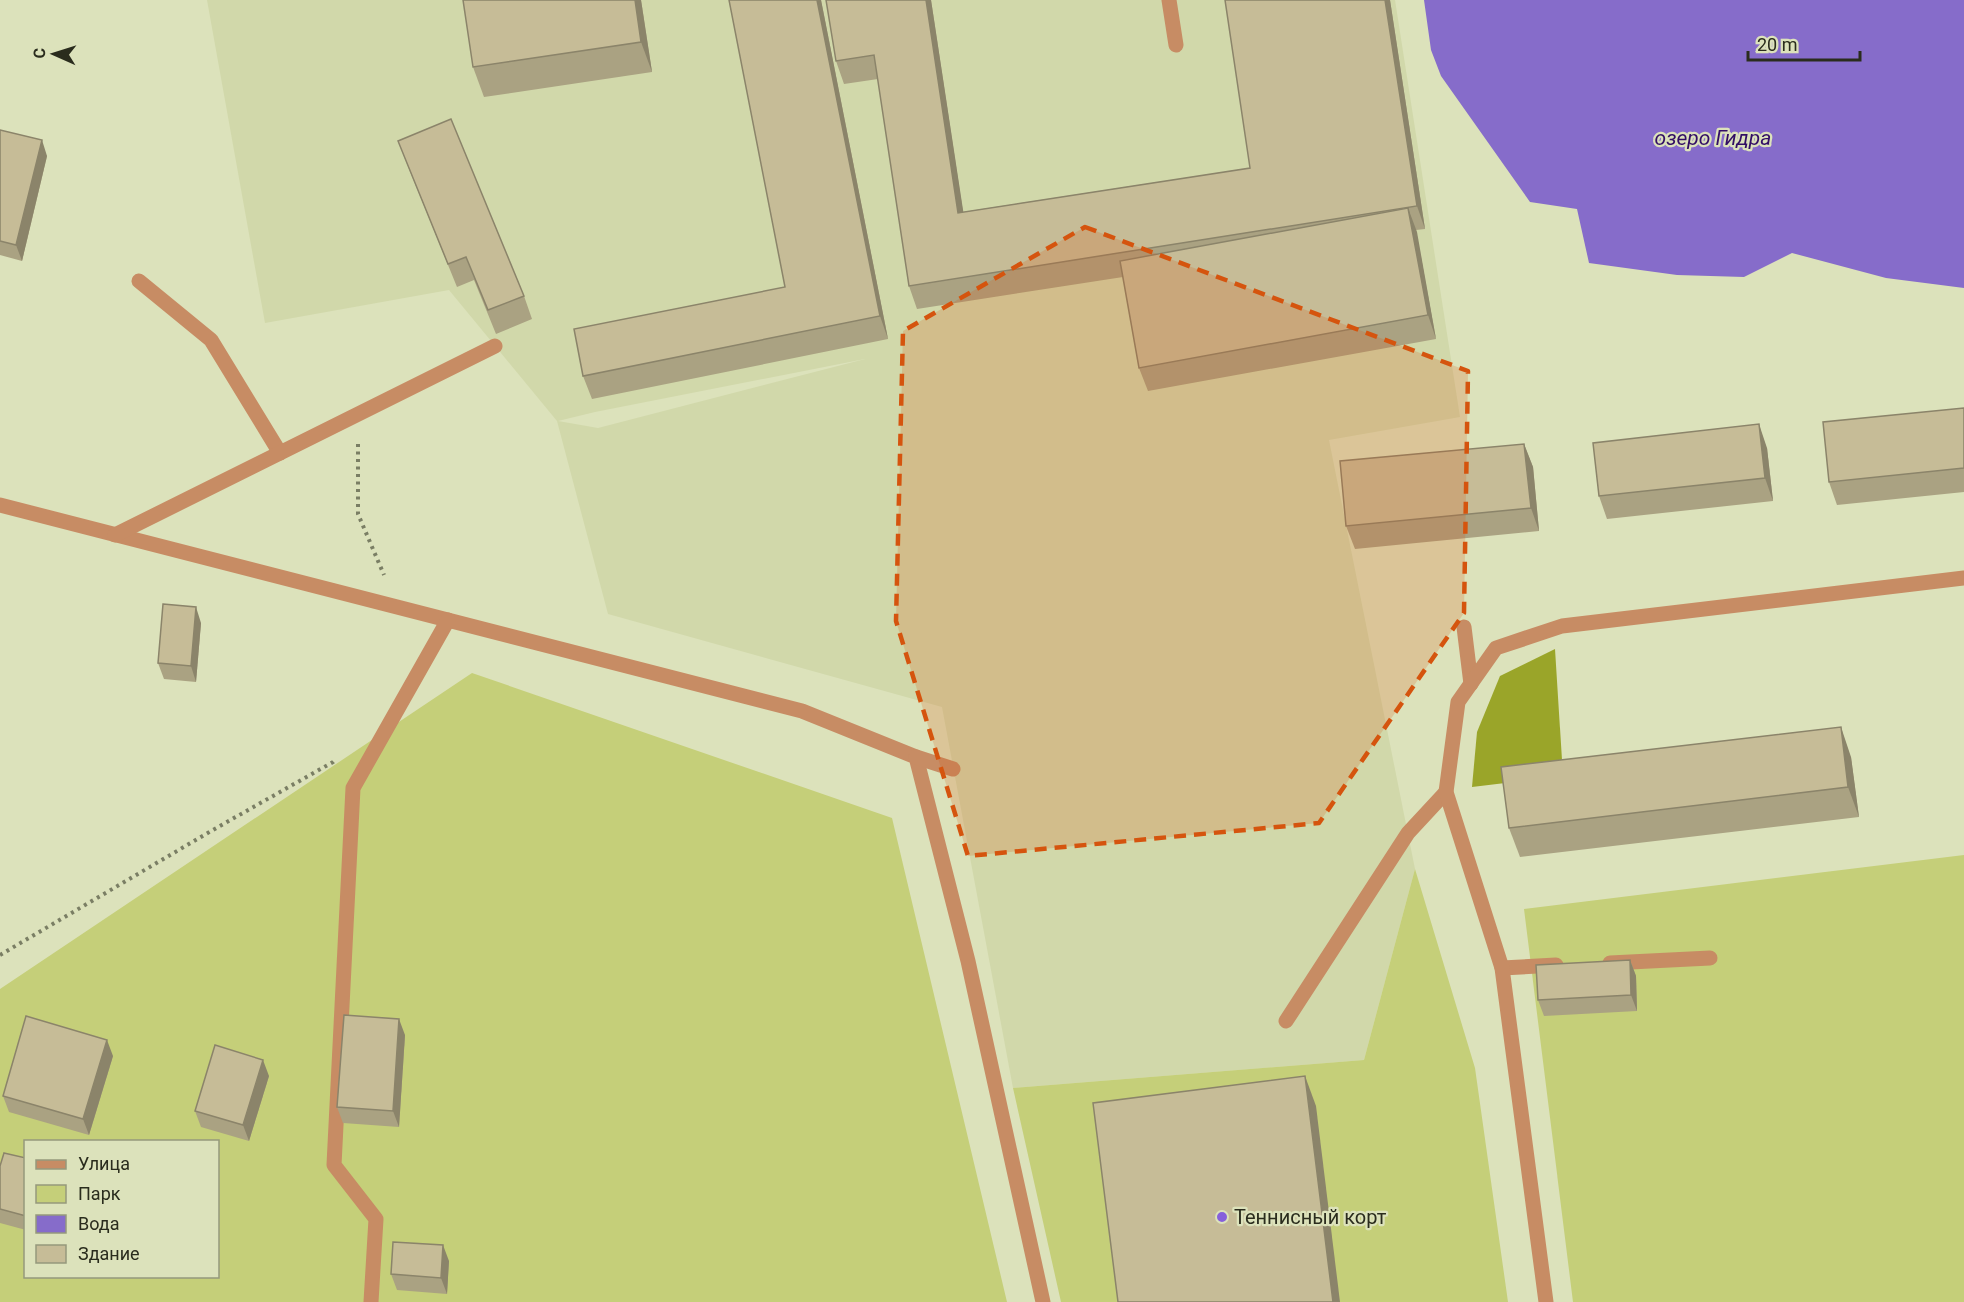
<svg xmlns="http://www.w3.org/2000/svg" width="1964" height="1302" font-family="Roboto,sans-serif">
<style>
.built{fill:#d1d8aa;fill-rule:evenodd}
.green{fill:#c5cf79;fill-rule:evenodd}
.forest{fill:#9aa529}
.water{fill:#866cca}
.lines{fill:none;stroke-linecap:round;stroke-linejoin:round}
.path{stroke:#7a7e64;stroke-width:4;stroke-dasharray:3 4.5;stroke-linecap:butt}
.minor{stroke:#c78c64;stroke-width:15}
.wall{fill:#aaa282}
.shaded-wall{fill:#8b846a}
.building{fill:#c6bc97;stroke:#8b846a;stroke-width:1.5}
.marked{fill:#d5540e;fill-opacity:0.2;stroke:#d5540e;stroke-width:4.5;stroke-dasharray:12 8;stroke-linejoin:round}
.poi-dot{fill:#8660db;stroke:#dce2bb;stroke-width:2}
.labels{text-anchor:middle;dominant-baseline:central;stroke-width:4.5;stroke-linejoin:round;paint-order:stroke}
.poi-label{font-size:20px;fill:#2a2c1d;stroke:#dce2bb;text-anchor:start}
.water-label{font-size:21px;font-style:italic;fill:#320e65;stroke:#dce2bb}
</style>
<rect width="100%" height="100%" fill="#dce2bb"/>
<path class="built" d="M207,0h1188l65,417 -131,23 86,429 -51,191 -351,28 -71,-381 -334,-93 -51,-193 -108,-131 -184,33zM865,359l-267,69 -40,-7 37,-9z"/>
<g class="green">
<path d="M472,673l420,145 115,484h-1007v-313zM26,1142h192v134h-192z"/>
<path d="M1964,855v447h-391l-49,-393z"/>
<path d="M1415,869l60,199 33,234h-447l-48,-214 351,-28z"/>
</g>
<path class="forest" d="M1555,649l8,127 -91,11 5,-55 23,-56z"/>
<path class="water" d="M1424,0h540v288l-78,-10 -94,-25 -48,24 -67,-2 -88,-12 -12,-54 -47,-7 -89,-126 -10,-26z"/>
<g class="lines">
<g class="path">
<path d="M358,444v70l26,61"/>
<path d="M0,955l211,-124 122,-69 3,-3"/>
</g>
<g class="minor">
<path d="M1169,0l7,45"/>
<path d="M139,281l72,59 69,113"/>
<path d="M0,505l802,206 114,46 52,204 75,341"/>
<path d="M115,535l380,-189"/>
<path d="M1464,627l7,57"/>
<path d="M916,757l37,12"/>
<path d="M1610,963l100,-5"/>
<path d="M1502,968l54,-3"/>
<path d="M1286,1021l122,-188 38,-41"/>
<path d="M371,1302l5,-83 -42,-54 19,-377 95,-168"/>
<path d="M1546,1302l-44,-334 -56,-176 12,-90 38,-54 66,-22 402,-48"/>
</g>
</g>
<g class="wall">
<path d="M641,0l11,72 -168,25 -11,-30z"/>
<path d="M821,0l67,339 -296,60 -9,-23 202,-89z"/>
<path d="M931,0l32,212 287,-44 140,-168 35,229 -9,1 20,109 -288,52 -9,-23 -16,-91 -206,32 -8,-23 -31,-207 -34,5 -8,-23z"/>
<path d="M0,130l47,26 -25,105 -22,-6z"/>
<path d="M398,141l126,155 8,23 -36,15 -22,-54 -17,7 -50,-123z"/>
<path d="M1964,408v84l-127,13 -8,-23z"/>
<path d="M1524,444l9,23 6,64 -184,18 -9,-23z"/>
<path d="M1767,448l6,53 -166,18 -8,-23z"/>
<path d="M201,623l-5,59 -32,-3 -6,-16z"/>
<path d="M1851,757l8,60 -339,40 -11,-29z"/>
<path d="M1630,960l6,16 1,35 -93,5 -6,-16z"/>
<path d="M405,1035l-6,92 -56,-4 -6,-16z"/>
<path d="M113,1056l-24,79 -80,-23 -6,-16z"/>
<path d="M269,1076l-20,65 -48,-14 -6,-16z"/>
<path d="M26,1158v72l-26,-7v-57z"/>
<path d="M449,1261l-2,33 -50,-4 -6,-16z"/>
</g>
<g class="shaded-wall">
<path d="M635,0h6l11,72 -11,-30z"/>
<path d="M817,0h4l67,339 -8,-23z"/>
<path d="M926,0h5l36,236 -9,-23z"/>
<path d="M1385,0h5l35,229 -8,-23z"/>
<path d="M42,140l5,16 -25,105 -6,-16z"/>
<path d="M1408,208l9,24 19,107 -8,-24z"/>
<path d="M1759,424l8,24 6,53 -8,-23z"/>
<path d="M1524,444l9,23 6,64 -8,-23z"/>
<path d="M196,607l5,16 -5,59 -5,-16z"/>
<path d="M1841,727l10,30 8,60 -11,-30z"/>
<path d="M1630,960l6,16 1,35 -6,-16z"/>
<path d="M399,1019l6,16 -6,92 -6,-16z"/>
<path d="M107,1040l6,16 -24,79 -6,-16z"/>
<path d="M263,1060l6,16 -20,65 -6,-16z"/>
<path d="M1305,1076l11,30 24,196h-7z"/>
<path d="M443,1245l6,16 -2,33 -6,-16z"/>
</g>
<g class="building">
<path d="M463,0h172l6,42 -168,25z"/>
<path d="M729,0h88l63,316 -297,60 -9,-47 211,-42z"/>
<path d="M826,0h100l32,213 292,-45 -25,-168h160l32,206 -508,80 -35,-231 -38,6z"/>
<path d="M451,119l73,177 -36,14 -22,-53 -18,7 -50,-123z"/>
<path d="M0,130l42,10 -26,105 -16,-4z"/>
<path d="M1408,208l20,107 -289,53 -19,-107z"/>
<path d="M1964,408v60l-135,14 -6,-60z"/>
<path d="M1759,424l6,54 -166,18 -6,-53z"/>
<path d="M1524,444l7,64 -185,18 -6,-65z"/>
<path d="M163,604l33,3 -5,59 -33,-3z"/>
<path d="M1841,727l7,60 -339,41 -8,-61z"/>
<path d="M1630,960l1,35 -93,5 -2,-35z"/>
<path d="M344,1015l55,4 -6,92 -56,-4z"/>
<path d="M26,1016l81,24 -24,79 -80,-23z"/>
<path d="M215,1045l48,15 -20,65 -48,-14z"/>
<path d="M1305,1076l28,226h-215l-25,-199z"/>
<path d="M4,1153l22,5v58l-26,-7v-43z"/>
<path d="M393,1242l50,3 -2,33 -50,-4z"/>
</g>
<path class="marked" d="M1085,227l383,144 -4,242 -145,210 -351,33 -72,-235 7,-290z"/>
<circle class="poi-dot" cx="1222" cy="1217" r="6"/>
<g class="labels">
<g class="poi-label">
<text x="1234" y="1217">Теннисный корт</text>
</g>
<g class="water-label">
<text x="1713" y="138">озеро Гидра</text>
</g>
</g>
<rect x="24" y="1140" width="195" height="138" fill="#dce2bb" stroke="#95997c" stroke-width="1.5"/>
<rect x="36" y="1160" width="30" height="9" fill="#c78c64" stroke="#95997c" stroke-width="1.5"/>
<text x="78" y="1170" font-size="18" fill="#2a2c1d">Улица</text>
<rect x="36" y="1185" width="30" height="18" fill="#c5cf79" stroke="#95997c" stroke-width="1.5"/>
<text x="78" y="1200" font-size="18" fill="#2a2c1d">Парк</text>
<rect x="36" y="1215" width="30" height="18" fill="#866cca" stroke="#95997c" stroke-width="1.5"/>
<text x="78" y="1230" font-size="18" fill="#2a2c1d">Вода</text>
<rect x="36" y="1245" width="30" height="18" fill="#c6bc97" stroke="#95997c" stroke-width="1.5"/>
<text x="78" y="1260" font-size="18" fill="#2a2c1d">Здание</text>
<g transform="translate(54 54) rotate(273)" stroke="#dce2bb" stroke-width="4.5" paint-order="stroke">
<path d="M0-4.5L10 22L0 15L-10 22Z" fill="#2a2c1d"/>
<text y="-9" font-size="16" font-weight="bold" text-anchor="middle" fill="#2a2c1d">С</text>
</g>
<path d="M1748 51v9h112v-9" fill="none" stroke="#2a2c1d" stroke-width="3"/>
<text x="1757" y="51" font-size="18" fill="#2a2c1d" stroke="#dce2bb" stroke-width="4.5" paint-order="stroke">20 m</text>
</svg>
